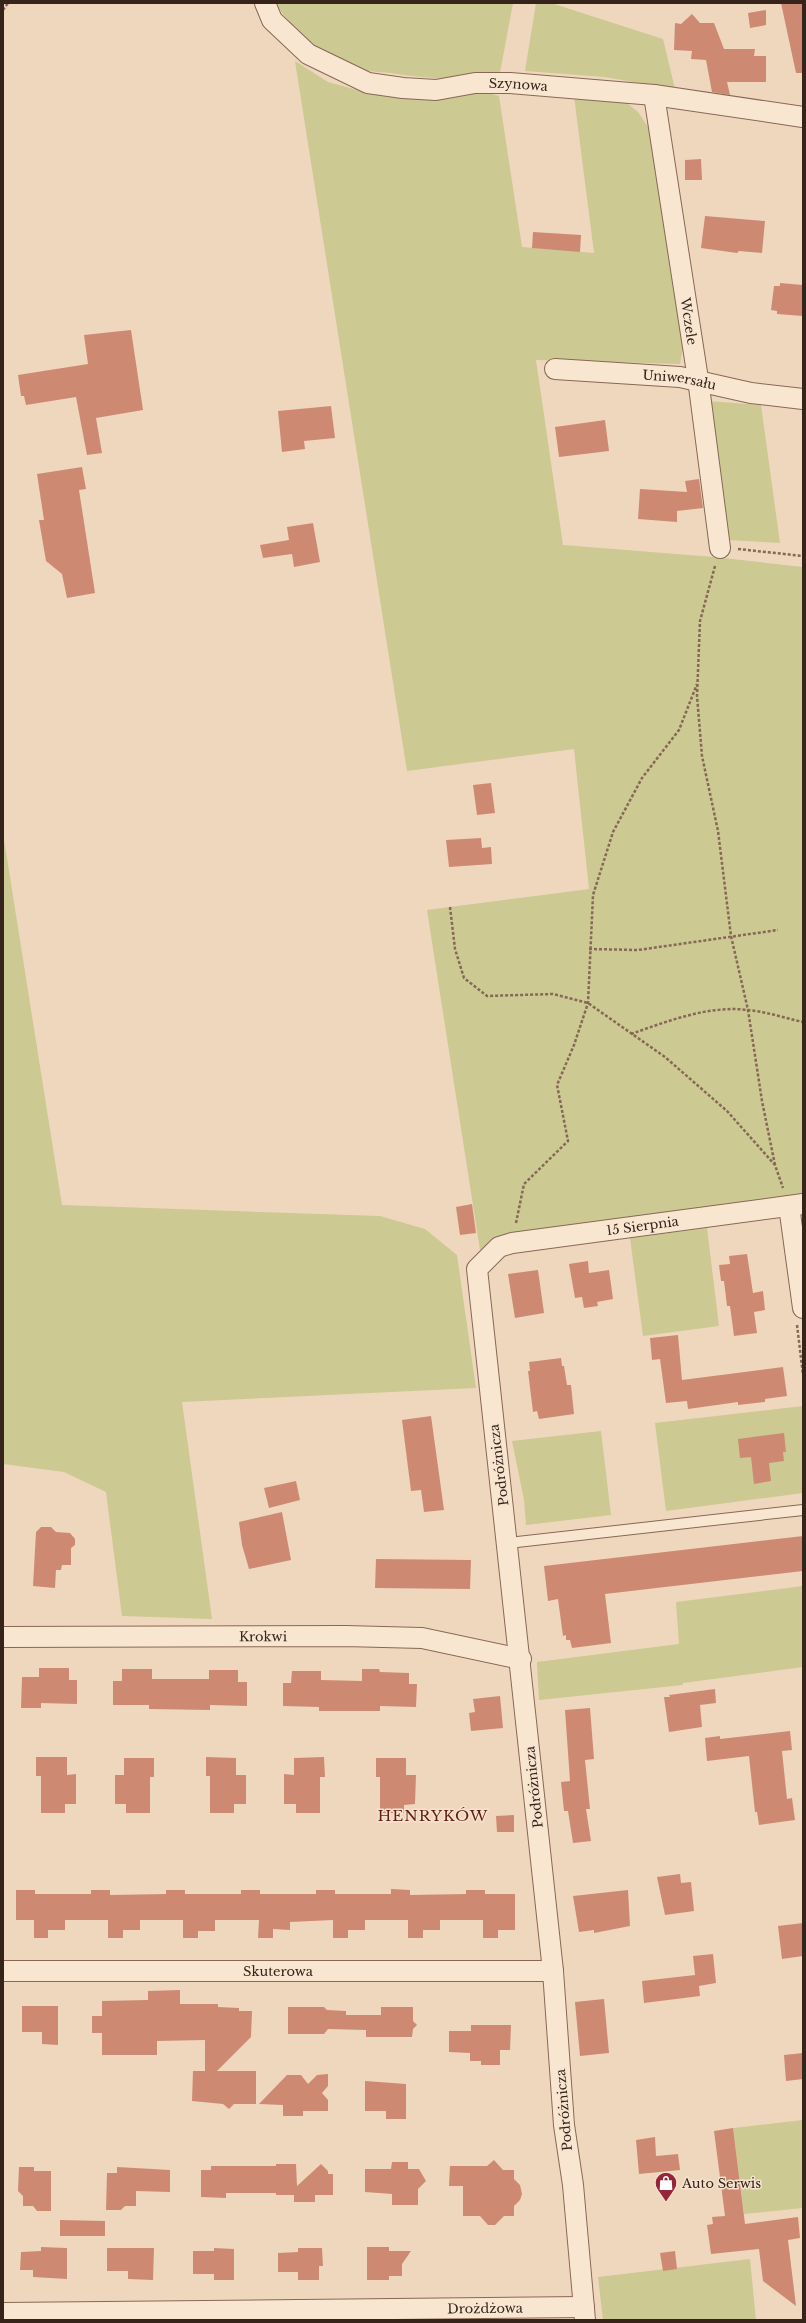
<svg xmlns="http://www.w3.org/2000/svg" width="806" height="2323" font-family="'Libre Baskerville',serif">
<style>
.green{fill:#ccc992}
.building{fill:#ce8973}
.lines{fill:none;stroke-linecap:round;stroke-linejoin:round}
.lane-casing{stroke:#876856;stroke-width:12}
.street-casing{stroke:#876856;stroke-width:22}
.path{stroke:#876856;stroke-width:2.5;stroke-dasharray:3 2;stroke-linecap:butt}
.lane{stroke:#f9e6d1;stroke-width:10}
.street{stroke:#f9e6d1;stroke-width:20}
.labels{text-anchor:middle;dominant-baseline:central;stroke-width:3;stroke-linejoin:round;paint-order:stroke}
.street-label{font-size:13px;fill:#36241b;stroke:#f6e3ce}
.poi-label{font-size:13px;fill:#36241b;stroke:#f6e3ce;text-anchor:start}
.quarter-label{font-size:15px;letter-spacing:1px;fill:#631c1a;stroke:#f6e3ce}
</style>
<rect width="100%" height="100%" fill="#efd7be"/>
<g class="green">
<path d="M275,3h238l-14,75c-39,2 -70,1 -109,-5 -12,-1 -28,-2 -39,-7 -31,-13 -58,-36 -76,-63z"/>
<path d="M536,3h15l112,36 12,50 -71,-12 -79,-6z"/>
<path d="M295,61l33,21 33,9h120l18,5 23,151 72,6 -20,-157 53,7 11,9 14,21 31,214 -3,17 -144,-4 27,185 151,12 89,10v628l-303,43 -20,12 -53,-340 162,-21 -15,-140 -167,22z"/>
<path d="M707,401l54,4 19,138 -53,-3z"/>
<path d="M3,833l59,372 318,11 45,13 32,26 19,133 -294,14 30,217 -90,-3 -16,-124 -42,-20 -61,-8z"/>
<path d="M707,1228l12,98 -76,10 -13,-98z"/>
<path d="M803,1406v87l-137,18 -11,-88z"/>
<path d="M601,1431l10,84 -85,10 -2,-25 -12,-59z"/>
<path d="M803,1586v81l-120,16v2l-144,15 -2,-38 142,-18 -3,-42z"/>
<path d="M803,2120v88l-59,6 -11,-86z"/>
<path d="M750,2259l6,61h-153l-5,-43z"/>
</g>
<g class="building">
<path d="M781,3h22v70h-7z"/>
<path d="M766,10v15l-16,3 -2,-15z"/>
<path d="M692,14l8,9h14l10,26h31l-1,7h12v26h-39l3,13 -18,-3 -6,-32 -15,-1 1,-8 -18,-1 1,-27 6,1z"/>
<path d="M701,159l1,21h-17v-20z"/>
<path d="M705,216l60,5 -3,32 -23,-2 -2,2 -36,-5z"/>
<path d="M533,232l48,3 -1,17 -48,-4z"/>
<path d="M780,283l23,2v31l-26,-2v-3l-6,-1 3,-24h6z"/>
<path d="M131,330l12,80 -47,8 6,35 -15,2 -11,-58 -50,8 -2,-9h-3l-3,-21 70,-11 -4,-29z"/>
<path d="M331,406l4,32 -31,3 1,8 -23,3 -4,-41z"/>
<path d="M605,420l4,31 -50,6 -4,-30z"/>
<path d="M82,467l4,22 -7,1 16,103 -28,5 -5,-24 -16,-13 -7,-41h5l-7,-46z"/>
<path d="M699,479l4,29 -26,3v11l-39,-3 2,-30 47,3 -2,-11z"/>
<path d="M313,523l7,39 -26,5 -2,-13 -29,4 -3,-13 29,-5 -2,-13z"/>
<path d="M491,783l4,30 -18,2 -4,-30z"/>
<path d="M481,838l1,10 9,-1 1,17 -43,3 -3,-27z"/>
<path d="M472,1204l4,29 -16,2 -4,-28z"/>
<path d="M747,1254l6,39 10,-2 2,19 -11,2 3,21 -23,3 -4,-30h-3l-3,-25h-3l-2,-16 11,-1 -1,-8z"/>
<path d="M588,1261l1,12 20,-3 4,29 -16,3 1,4 -14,2 -2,-11 -7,1 -6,-34z"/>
<path d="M538,1270l6,43 -29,5 -7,-44z"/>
<path d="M678,1335l4,45 101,-13 4,29 -22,3v3l-27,3v-3l-50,7 -1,-8 -21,2 -6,-44 -8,1 -2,-22z"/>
<path d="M561,1358l1,8h2l3,19h4l3,29 -35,5 -2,-8 -4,1 -5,-41h2l-1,-9z"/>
<path d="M431,1416l13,94 -20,2 -3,-22 -10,1 -9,-71z"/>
<path d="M784,1433l2,19h-3l1,9 -15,2 2,18 -17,3 -3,-27 -11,1 -2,-19z"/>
<path d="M296,1481l4,19 -31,8 -5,-20z"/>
<path d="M282,1512l9,48 -42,9 -7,-24 -3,-23z"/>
<path d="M41,1527h10l5,5 14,1 5,6v6l-4,3v17h-9l-1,5h-5l-1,18 -22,-2 3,-54z"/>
<path d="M803,1536v35l-198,23 6,49 -39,5 -2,-8h-4v-5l-3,1 -5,-37 -10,2 -4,-35z"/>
<path d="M376,1559l95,1 -1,29 -95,-1z"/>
<path d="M39,1668h30v12h8v24l-36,-1v5h-20l1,-31h17z"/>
<path d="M122,1669h30v10h57v-9h29v12h9v24l-37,-1v5l-61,-1v-4h-36v-24h9z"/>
<path d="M362,1669h17l1,3 29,1v11h8l-1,23 -36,-1v5h-61v-4l-36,-1v-23h8l1,-12h29v9l41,1z"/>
<path d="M715,1689l1,14 -16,2 2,22 -33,5 -5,-35h6l-1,-2z"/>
<path d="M500,1696l3,32 -32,3 -2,-18 6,-1 -2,-13z"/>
<path d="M590,1708l4,51 -9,1 5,49h-4l5,32 -18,2 -5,-32h-4l-3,-29 9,-1 -5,-71z"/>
<path d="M790,1731l2,19 -10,1 5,48 5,-1 3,22 -36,5 -2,-13h-2l-6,-56 -42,5 -2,-23 15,-2v3z"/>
<path d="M36,1757h31v18l9,-1v30h-11v9h-24v-37h-5z"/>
<path d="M206,1757l30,1v17h10v29h-12v9h-24v-37h-4z"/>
<path d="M324,1757l1,20h-5v36h-24v-9h-12v-30l10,1v-17z"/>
<path d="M124,1758h30v19h-4v36h-24v-9h-11v-29h9z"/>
<path d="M376,1758h30v17h10l-1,29 -11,1v8h-24v-36h-4z"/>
<path d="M514,1815v17h-17l-1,-16z"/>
<path d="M680,1874l1,9 10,-1 3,29 -29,4 -8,-38z"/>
<path d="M391,1889l19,1v5l56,-1v-4h19v4h30v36h-17v8h-15v-18h-43v10h-17v8h-15v-18h-43v10h-17v8h-15v-18l-43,2v8l-17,-1v9h-15l1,-18h-44v11h-17v7h-15v-18h-43v10h-17v8h-15v-18h-43v10h-17v8h-14v-18h-18v-30h19v4h56v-4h19v5l56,-1v-4h19v4h56v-4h19v4h56v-4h19v4h56z"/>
<path d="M628,1890l2,36 -36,7v-3l-15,2 -6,-36z"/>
<path d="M803,1923v33l-21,3 -4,-33z"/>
<path d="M713,1954l3,29 -17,3 1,10 -56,7 -2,-22 53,-6 -2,-19z"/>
<path d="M180,1990v14h38v3l21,1v3h13l-1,26 -34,34h39v33h-22l-5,5 -6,-5 -31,-3 1,-30h12v-31l-48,1v14h-55v-22h-10v-17h10v-15l46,-1v-9z"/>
<path d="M604,1999l5,54 -29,3 -5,-54z"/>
<path d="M22,2006h36v39l-16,-1v-12h-20z"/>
<path d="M288,2007h36l3,3 19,1v4h35v-8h32v14l4,4 -4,4 -1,8h-46v-7l-38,-1 -4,5h-36z"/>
<path d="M471,2025h40l-1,25h-10v15h-19v-4h-11v-8l-21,-1v-21h22z"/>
<path d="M803,2053v26l-17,2 -2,-26z"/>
<path d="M328,2074v12l-6,7 6,7v11h-25v5h-20v-11l-24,-1 28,-29h14l7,9 9,-9z"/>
<path d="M365,2081l41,3v35h-20v-8h-21z"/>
<path d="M733,2128l12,96 53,-7 2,21 -12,2 8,66 -33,-25 -4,-32 -48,5 -4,-29 6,-1 -1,-7 13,-1 -11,-85z"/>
<path d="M655,2137l1,19 22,-2 2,16 -41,4 -3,-34z"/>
<path d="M494,2160l9,10h11v9l6,6 2,9 -2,6 -6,6v10h-10l-9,9h-7l-8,-9h-17v-30h-14l1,-20h37z"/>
<path d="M392,2162h16v7h11l7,12 -8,8v16h-26v-11l-27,-2v-23h26z"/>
<path d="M276,2164h20l1,22 24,-22 7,7v3h5v21h-18v7h-21v-7h-18v-2h-50v5l-25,-1v-27h10v-4h65z"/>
<path d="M19,2167h15v4h17v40h-14l-4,-5h-10v-10l-5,-5z"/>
<path d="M117,2167l53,3v22l-34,-1v15h-11l-4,4h-15l1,-37h10z"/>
<path d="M60,2220l45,1v15h-45z"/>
<path d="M41,2247l26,1v31l-34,-2v-7h-13l1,-18 20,-1z"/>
<path d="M367,2247h22v4h22l-9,13v12h-13v4h-22z"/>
<path d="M107,2248h47l-1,32 -25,-1v-8h-21z"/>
<path d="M214,2248l20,1v31h-20v-6h-21v-23h21z"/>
<path d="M298,2248h24l1,18h-4v14h-21v-8h-20v-19l20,-1z"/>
<path d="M675,2251l2,18 -14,2 -3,-18z"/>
</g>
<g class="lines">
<g class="lane-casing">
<path id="lane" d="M508,1543l295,-33"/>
</g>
<g class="street-casing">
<g id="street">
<path id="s1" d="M265,3l7,17 36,34 60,29 35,5 33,2 39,-7h35l144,12 149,22"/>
<path id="s2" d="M654,95l44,284 22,169"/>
<path id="s3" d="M555,369l125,8 71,16 52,6"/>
<path d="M789,1206l14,102"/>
<path id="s4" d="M3,1637l342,-1 77,2 99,21"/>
<path id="s5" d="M3,1971h550"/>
<path id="s6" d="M3,2313l581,-6"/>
<path id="s7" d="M585,2320l-12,-135 -9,-60 -11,-154 -76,-702 22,-22 13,-4 291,-39"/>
</g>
</g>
<g class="path">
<path d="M3,10l5,-7"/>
<path d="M738,549l65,7"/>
<path d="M715,566l-15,55 -3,75 5,60 16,75 13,105 17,74 14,91 13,64"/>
<path d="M450,907l5,42 9,29 23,18 66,-2 35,9 77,54 62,54 48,54 8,23"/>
<path d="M589,949l49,1 140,-20"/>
<path d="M631,1034c37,-13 78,-29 117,-24 19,2 37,8 55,12"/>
<path d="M516,1223l8,-39 44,-43 -11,-56 17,-40 14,-42 5,-108 20,-63 29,-54 37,-48 18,-46"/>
<path d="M797,1325l6,50"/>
</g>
<use href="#lane" class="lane"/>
<use href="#street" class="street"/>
</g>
<defs>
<g id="shop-pin" transform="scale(1.15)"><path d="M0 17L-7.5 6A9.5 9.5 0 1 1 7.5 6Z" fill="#97253a" stroke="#f6e3ce"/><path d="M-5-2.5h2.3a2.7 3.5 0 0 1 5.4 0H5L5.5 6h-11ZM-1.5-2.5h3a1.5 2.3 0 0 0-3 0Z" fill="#fff"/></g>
</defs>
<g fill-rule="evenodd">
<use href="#shop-pin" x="666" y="2183"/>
</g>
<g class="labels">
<g class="street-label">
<text stroke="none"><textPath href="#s1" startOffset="286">Szynowa</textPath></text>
<text stroke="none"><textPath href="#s2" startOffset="229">Wczele</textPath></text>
<text stroke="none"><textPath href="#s3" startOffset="125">Uniwersału</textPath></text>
<text stroke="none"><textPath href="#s7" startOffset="1233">15 Sierpnia</textPath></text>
<text transform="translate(499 1465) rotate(-97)">Podróżnicza</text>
<text stroke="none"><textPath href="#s4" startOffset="260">Krokwi</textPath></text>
<text transform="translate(534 1787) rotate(-96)">Podróżnicza</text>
<text stroke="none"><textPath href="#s5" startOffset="275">Skuterowa</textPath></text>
<text transform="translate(564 2110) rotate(-95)">Podróżnicza</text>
<text stroke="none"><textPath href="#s6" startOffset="482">Drożdżowa</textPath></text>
</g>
<g class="poi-label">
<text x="682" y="2183">Auto Serwis</text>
</g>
<g class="quarter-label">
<text x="433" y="1815">HENRYKÓW</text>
</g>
</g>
<rect width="806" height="2323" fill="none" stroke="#36241b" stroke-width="8"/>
</svg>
